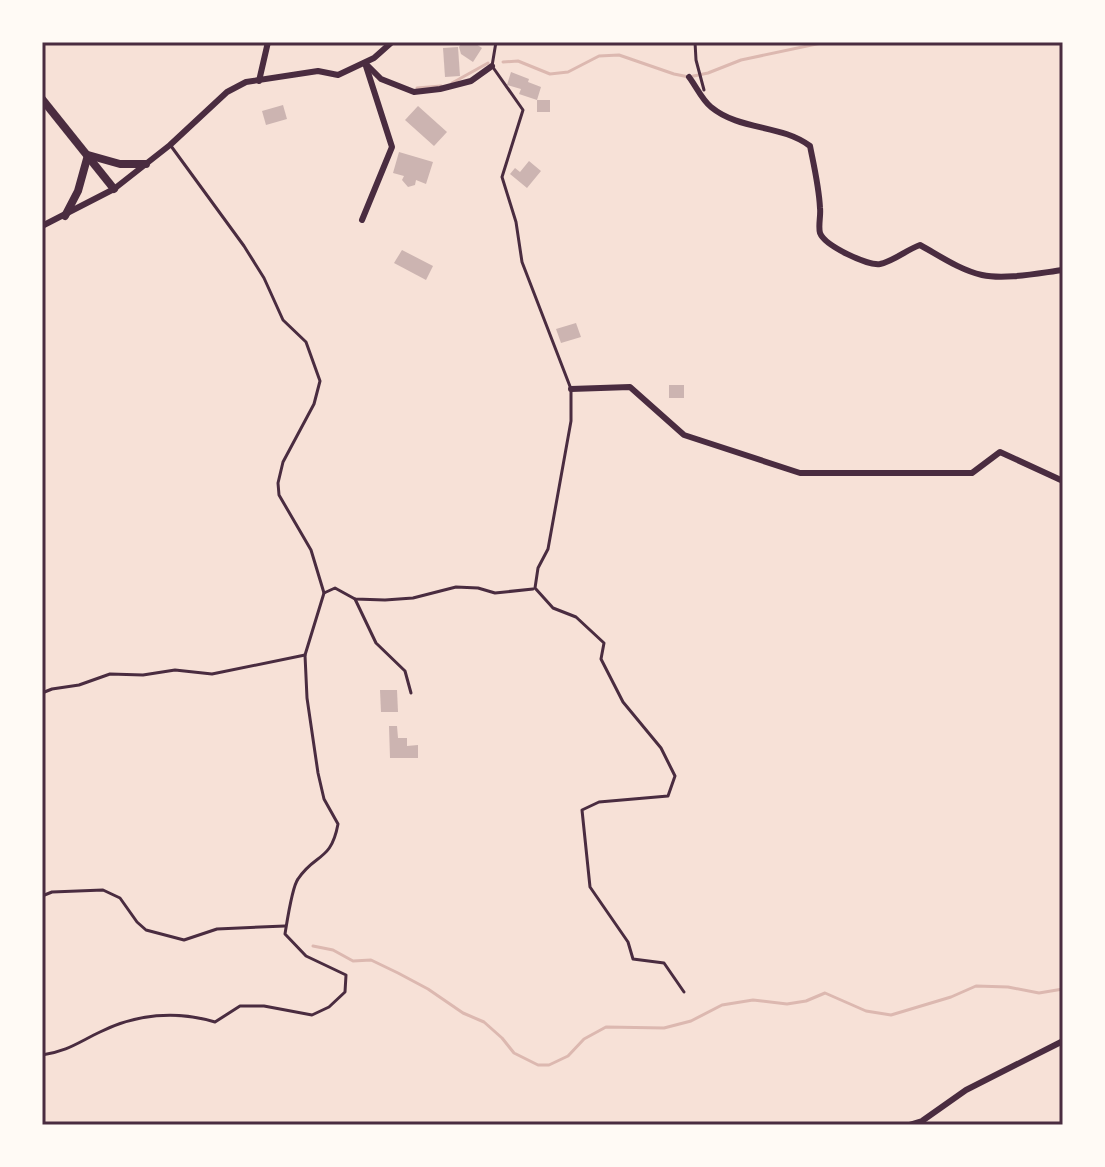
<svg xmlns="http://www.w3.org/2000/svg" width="1105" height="1167" font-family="Arial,sans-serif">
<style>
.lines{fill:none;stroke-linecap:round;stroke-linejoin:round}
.stream{stroke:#dcb8b0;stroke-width:3}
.building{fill:#ccb4b1}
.service{stroke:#4a2c40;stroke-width:3}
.minor{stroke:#4a2c40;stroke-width:6}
.tertiary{stroke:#4a2c40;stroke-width:8}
.neatline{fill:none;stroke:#4a2c40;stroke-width:3}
</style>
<rect width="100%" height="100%" fill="#f7e1d7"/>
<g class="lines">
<g class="stream">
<path d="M503,62l15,-1 32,13 18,-2 31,-16 20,-1 55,19 15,3 19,-4 33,-13 85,-18"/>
<path d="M452,83l36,-20"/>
<path d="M417,88l24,-2"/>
<path d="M313,946l20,4 20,11 18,-1 27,13 30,16 35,24 21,9 18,16 12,15 24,12h11l19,-9 16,-17 22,-12 58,1 27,-7 31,-16 31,-5 34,4 19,-3 19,-8 41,18 25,4 60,-18 25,-11 32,1 31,6 24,-4"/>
</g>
</g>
<g class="building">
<path d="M462,42h11l9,6 -9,14 -12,-8 -2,-7z"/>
<path d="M458,47l2,29 -15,1 -2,-29z"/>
<path d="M511,72l18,7 -1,3 13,5 -4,13 -18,-6 2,-5 -14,-4z"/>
<rect x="537" y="100" width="13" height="12"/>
<path d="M283,105l4,14 -21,6 -4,-14z"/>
<path d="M418,106l29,26 -13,14 -29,-26z"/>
<path d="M399,152l34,10 -7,22 -10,-4 -1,5 -7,2 -6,-7 2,-4 -11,-3z"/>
<path d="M529,161l12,10 -14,17 -17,-14 5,-6 5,4z"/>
<path d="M402,250l31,16 -7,14 -32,-17z"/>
<path d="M576,323l5,14 -20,6 -5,-14z"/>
<rect x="669" y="385" width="15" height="13"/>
<path d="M380,690h17l1,22h-17z"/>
<path d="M389,726h8l1,12h9v8l11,-1v13h-28z"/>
</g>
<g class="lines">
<g class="service">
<path d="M496,42l-4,24 31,44 -21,67 14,45 6,40 49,127v32l-23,128 -10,19 -3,20 18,20 23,9 28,26 -3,16 22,43 38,46 14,28 -7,20 -69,6 -17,8 8,77 38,55 5,17 31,4 20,29"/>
<path d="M695,42l1,18 8,30"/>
<path d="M324,593l11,-5 20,11 30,1 28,-2 43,-11 22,1 17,5 38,-4"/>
<path d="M355,599l21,44 29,28 6,22"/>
<path d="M42,693l10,-4 27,-4 31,-11 33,1 32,-5 37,4 93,-19"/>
<path d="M42,896l10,-4 51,-2 17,8 17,24 9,8 38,10 33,-11 68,-3"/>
<path d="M42,1055c26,-4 35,-12 58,-23 36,-18 76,-22 115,-10l25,-16h24l48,9 17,-8 16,-15 1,-17 -40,-19 -21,-22c2,-12 7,-47 13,-55 17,-26 33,-17 40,-55l-14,-25 -6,-26 -11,-75 -2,-43 19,-62 -13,-43 -32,-55 -1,-12 5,-21 31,-58 6,-23 -14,-39 -23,-22 -19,-42 -20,-32 -73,-100"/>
</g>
<g class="minor">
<path d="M366,64l15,15 33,13 26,-3 31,-8 21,-15"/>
<path d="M689,77c7,9 13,23 22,30 29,24 70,17 99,39 4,20 9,41 10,62 1,7 -2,18 0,25 5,13 48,33 60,31 14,-3 26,-14 40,-19 20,11 40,25 62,30 23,5 57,-2 81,-5"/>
<path d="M259,81l9,-39"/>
<path d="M362,220l30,-73 -27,-84"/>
<path d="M42,226l72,-37 56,-44 57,-53 19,-10 72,-11 20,4 36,-17 18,-16"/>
<path d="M571,389l59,-2 54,48 116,38h172l28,-21 63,29"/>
<path d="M909,1125l13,-4 44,-31 97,-49"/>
</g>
<g class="tertiary">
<path d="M42,99l72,90"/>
<path d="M65,216l13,-25 10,-36 32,9h26"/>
</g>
</g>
<rect width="1105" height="1167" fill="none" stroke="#fffaf5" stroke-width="88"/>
<rect x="44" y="44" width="1017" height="1079" class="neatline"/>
</svg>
